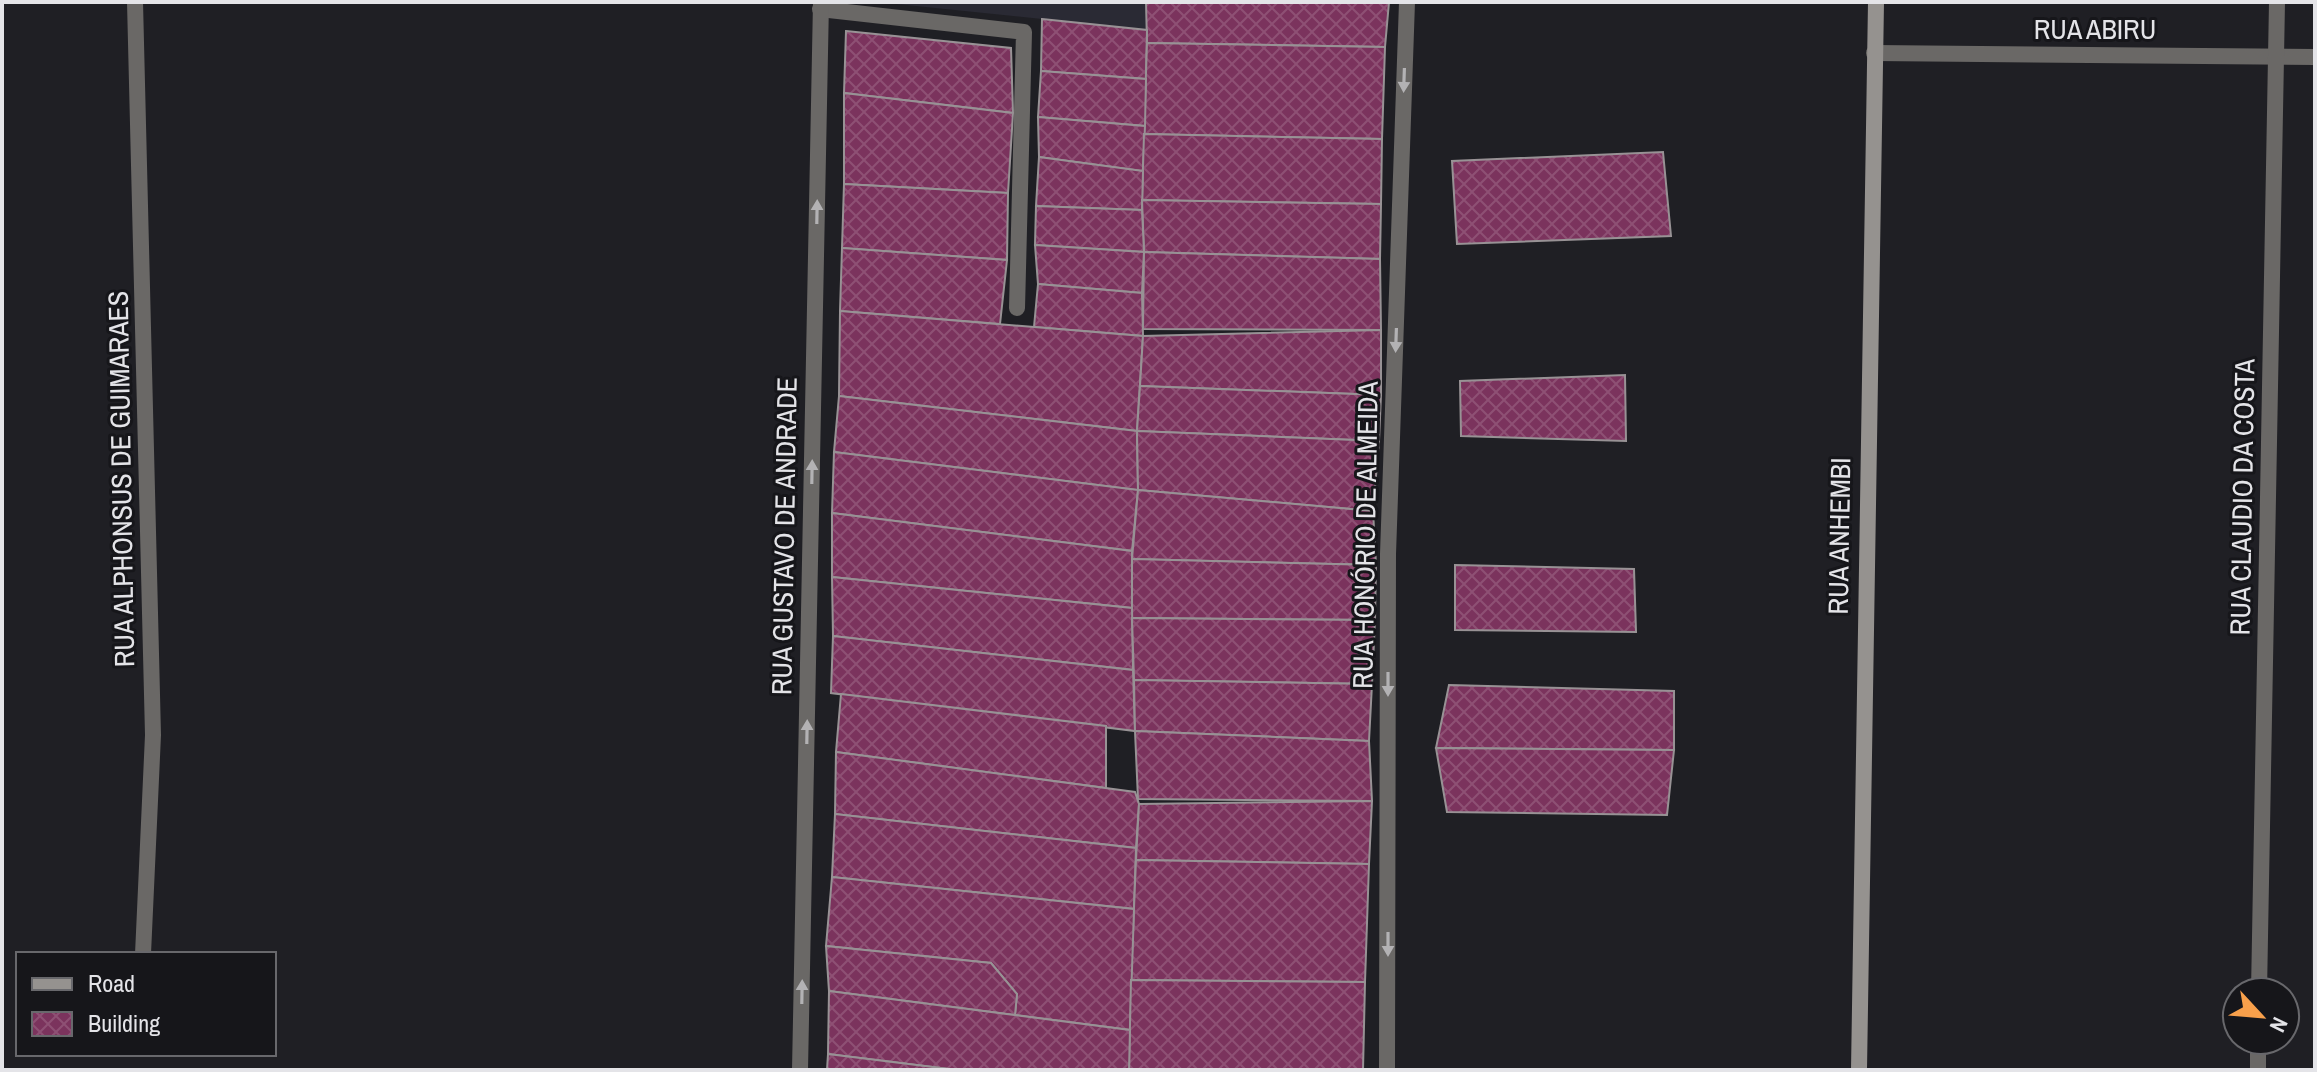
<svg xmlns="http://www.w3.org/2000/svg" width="2317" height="1072" font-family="'Archivo Narrow',sans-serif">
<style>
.built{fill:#2a2a34}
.building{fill:url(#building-cross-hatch);stroke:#989295;stroke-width:2}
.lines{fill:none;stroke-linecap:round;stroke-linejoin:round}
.street{stroke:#6a6866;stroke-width:16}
.secondary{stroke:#95928f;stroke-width:16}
.oneway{fill:#b3b2b4}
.labels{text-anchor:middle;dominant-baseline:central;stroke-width:6;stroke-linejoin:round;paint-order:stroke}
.street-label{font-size:28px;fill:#e4e4e8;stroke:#16161a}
</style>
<defs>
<pattern id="building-cross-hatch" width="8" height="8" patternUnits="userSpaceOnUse" patternTransform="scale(2)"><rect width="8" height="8" fill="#7b335d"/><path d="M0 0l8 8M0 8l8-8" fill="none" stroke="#8e5074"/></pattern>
</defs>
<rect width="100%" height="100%" fill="#1f1f24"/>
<path class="built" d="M877,2h269l1,28 -105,-11z"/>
<g class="building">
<path d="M1146,2h243l-4,45 -238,-4z"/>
<path d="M1042,19l105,11 -1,49 -105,-8z"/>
<path d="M846,31l165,17 2,65 -169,-20z"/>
<path d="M1147,43l238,4 -3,92 -238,-5z"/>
<path d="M1041,71l105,8 -1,47 -107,-9z"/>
<path d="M844,93l169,20 -5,80 -164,-9z"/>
<path d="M1038,117l107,9 -2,45 -104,-14z"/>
<path d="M1144,134l238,5 -1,65 -239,-4z"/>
<path d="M1663,152l8,84 -214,8 -5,-83z"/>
<path d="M1039,157l104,14 -1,39 -106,-4z"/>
<path d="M844,184l164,9 -1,67 -165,-12z"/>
<path d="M1142,200l239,4 -1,55 -236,-7z"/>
<path d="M1036,206l106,4 2,42 -109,-7z"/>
<path d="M1035,245l109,7 -2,41 -104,-9z"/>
<path d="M842,248l165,12 -7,64 -160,-13z"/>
<path d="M1144,252l236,7 1,71 -238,-1z"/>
<path d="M1038,284l104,9 1,43 -109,-9z"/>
<path d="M840,311l303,25 -6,95 -298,-35z"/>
<path d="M1381,330v65l-241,-9 3,-50z"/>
<path d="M1625,375l1,66 -165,-5 -1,-55z"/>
<path d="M1140,386l241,9 -2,46 -242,-10z"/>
<path d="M839,396l298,35 1,59 -304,-38z"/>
<path d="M1137,431l242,10 -6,70 -235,-21z"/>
<path d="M834,452l304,38 -6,61 -300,-38z"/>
<path d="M1138,490l235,21 3,54 -244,-6z"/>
<path d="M832,513l300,38v57l-300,-31z"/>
<path d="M1132,559l244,6 -1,55 -243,-2z"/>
<path d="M1455,565l179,4 2,63 -181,-2z"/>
<path d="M832,577l300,31 1,62 -300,-34z"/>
<path d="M1132,618l243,2 -3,64 -238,-4z"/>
<path d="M833,636l300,34 2,61 -304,-38z"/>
<path d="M1134,680l238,4 -3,57 -234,-10z"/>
<path d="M1449,685l225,6v59l-238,-2z"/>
<path d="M841,694l265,32v62l-270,-36z"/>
<path d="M1135,731l234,10 3,60 -234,-2z"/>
<path d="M1436,748l238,2 -7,65 -220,-3z"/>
<path d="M836,752l299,40 4,12 -3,44 -301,-34z"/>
<path d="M1372,801l-3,63 -233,-4 3,-56z"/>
<path d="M835,814l301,34 -2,61 -302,-32z"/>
<path d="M1136,860l233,4 -4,118 -234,-2z"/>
<path d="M832,877l302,32 -4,121 -115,-15 2,-21 -26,-31 -165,-17z"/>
<path d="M826,946l165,17 26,31 -2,21 -186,-24z"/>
<path d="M1131,980l234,2 -2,88h-234z"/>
<path d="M829,991l301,39 -1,40h-172l-129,-16z"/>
<path d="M828,1054l129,16h-130z"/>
</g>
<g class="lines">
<g class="street">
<path d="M135,2l18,733 -10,219"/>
<path d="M820,9l204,23 -7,276"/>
<path d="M1874,53l441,4"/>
<path d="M2259,992l18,-990"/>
<path d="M800,1070l21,-1068"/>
<path d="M1387,1070l1,-516 19,-552"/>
<path d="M2258,1070v-30"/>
</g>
<path class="secondary" d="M1859,1070l17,-1068"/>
</g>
<defs><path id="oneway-solid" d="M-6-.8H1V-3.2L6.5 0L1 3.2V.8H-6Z" transform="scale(2)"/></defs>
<g class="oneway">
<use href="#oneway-solid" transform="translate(1404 80) rotate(92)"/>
<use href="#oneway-solid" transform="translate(817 212) rotate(-89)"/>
<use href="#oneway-solid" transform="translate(1396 340) rotate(92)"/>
<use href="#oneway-solid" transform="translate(812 472) rotate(-89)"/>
<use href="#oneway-solid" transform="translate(1388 684) rotate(90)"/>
<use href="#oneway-solid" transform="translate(807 732) rotate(-89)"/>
<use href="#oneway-solid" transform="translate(1388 944) rotate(90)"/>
<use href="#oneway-solid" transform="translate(802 992) rotate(-89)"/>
</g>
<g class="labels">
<g class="street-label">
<text x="2095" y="29">RUA ABIRU</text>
<text transform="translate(121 479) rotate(-91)">RUA ALPHONSUS DE GUIMARAES</text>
<text transform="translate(2242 497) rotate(-89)">RUA CLAUDIO DA COSTA</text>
<text transform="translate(1365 535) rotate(-89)">RUA HONÓRIO DE ALMEIDA</text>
<text transform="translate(784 536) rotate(-89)">RUA GUSTAVO DE ANDRADE</text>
<text transform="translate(1839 536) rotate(-89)">RUA ANHEMBI</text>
</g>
</g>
<rect width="2317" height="1072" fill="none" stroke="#e4e4e8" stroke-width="8"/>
<rect x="16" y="952" width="260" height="104" fill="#16161a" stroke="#68686c" stroke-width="2"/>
<rect x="32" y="978" width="40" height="12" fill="#95928f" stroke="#68686c" stroke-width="2"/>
<text x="88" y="992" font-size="24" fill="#e4e4e8">Road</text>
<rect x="32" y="1012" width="40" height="24" fill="url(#building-cross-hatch)" stroke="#68686c" stroke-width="2"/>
<text x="88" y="1032" font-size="24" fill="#e4e4e8">Building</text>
<g transform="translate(2261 1016) rotate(116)"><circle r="38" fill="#16161a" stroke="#68686c" stroke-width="2"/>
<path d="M0-6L14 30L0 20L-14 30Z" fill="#f8a04b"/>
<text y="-12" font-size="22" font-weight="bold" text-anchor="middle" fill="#e4e4e8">N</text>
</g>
</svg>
